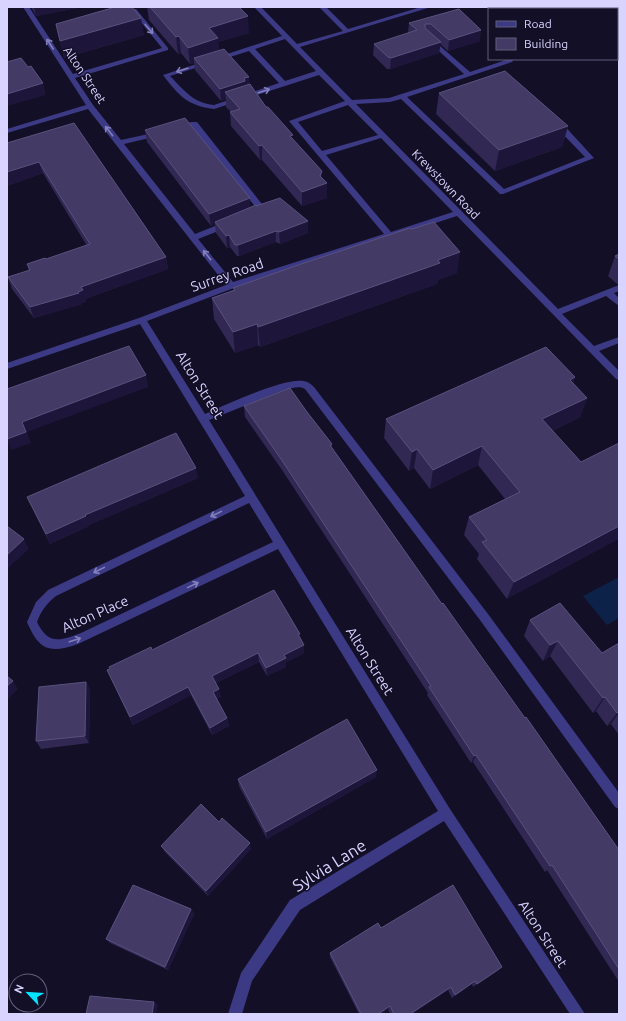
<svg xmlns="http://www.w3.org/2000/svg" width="626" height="1021" font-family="Ubuntu,sans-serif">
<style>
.water{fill:#0c2248}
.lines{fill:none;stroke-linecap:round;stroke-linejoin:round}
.minor{fill:#3d3a85;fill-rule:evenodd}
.wall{fill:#312854}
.shaded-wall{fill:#1d163a}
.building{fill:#433a66;stroke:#5a527e}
.oneway{stroke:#837fbc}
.labels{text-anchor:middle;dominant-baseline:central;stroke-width:3;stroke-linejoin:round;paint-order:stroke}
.far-street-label{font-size:12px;fill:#d9d4ff;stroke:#130f26}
.street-label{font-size:14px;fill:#d9d4ff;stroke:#130f26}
.near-street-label{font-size:17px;fill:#d9d4ff;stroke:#130f26}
</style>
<rect width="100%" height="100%" fill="#130f26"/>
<path class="water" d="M619,577v41l-12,7 -24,-29z"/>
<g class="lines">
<g class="minor">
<path d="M23,7h6l44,67 89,-26 -30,-37v-2h4l32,39v2l-93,28 18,27 28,35 41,-9v4l-38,9 71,90 30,-12h6v4l-33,13 35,43 151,-48 -95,-113 56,-20 -26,-26 -105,34c-26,-3 -36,-14 -51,-34l119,-39 -28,-29h7l36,37 46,-13 -24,-24h7l22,22 73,-22h10l-131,40 52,53 37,-2 75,-24 -36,-33v-2h4l38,33 36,-12 -1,-1h7l1,2 -1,1 -105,35 97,92 81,-32 -31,-32v-4h6l34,37 -91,36h-3l-99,-95 -11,3 -34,2 202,205 61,-24v6l-5,2 5,5v8l-13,-10 -44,18 32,32 25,-9v6l-20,8 20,20v9l-3,-1 -159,-163 -223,72 -87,33 58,93c20,-9 78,-36 98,-33 4,0 8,3 11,6l174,227 131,179v16l-4,-2 -135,-187 -175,-231c-6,-4 -14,0 -21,1l-75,30 241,389 135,205h-15l-126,-193 -144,89 -48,71 -10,33h-14l13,-41 49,-73 148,-89 -160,-262 -200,95c-29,10 -39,6 -51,-22l9,-20 12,-12 197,-94 -105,-172 -133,45v-6l132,-45 87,-33 -138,-176 -81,24v-4l79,-24zM285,39l31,32 -31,10 -30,-32zM249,51l30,32 -65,22c-21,-2 -30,-15 -44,-29zM348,105l30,30 -56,16 -24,-29zM381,138l72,74 -62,20 -65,-77zM249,503l24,39 -192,91c-21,8 -33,12 -44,-11 4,-11 10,-19 19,-26z"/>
<path d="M191,122h6l68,86v4l-9,3 -3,-1v-4l4,-1 -65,-82 -14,3 -4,-2z"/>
</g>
</g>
<g class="wall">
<path d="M31,7h51l-46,9z"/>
<path d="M111,7h21l12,28 -80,23 -8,-34 55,-16z"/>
<path d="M147,7h92l10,26 -31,9 1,8 30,27v7l17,23 27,32 29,32v7l5,5v15l-25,8 -40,-46h-2l-29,-34 -1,-14h1l-5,-5v-8l-5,2 -26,-31 -1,-7 -4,1 -9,-11 -3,1 -29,-34z"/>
<path d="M459,9l21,32 -32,10 -8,-7 -1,9 -49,16h-3l-14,-14 1,-11 34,-11 1,-10z"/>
<path d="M439,93l129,33 -6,21 -67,24 -59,-57z"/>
<path d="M74,123l92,134 2,12 -83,30 1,2 -4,2v1l-48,14 -22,-29 -4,-12 21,-6 -2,-7 19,-5 41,-13 -44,-73 -36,13z"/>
<path d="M145,130l105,77 6,-1 52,15v12l-28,11 -4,-2 -37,14h-2l-7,-9 -3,1 -11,-15 -1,-9 -4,2 -64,-84z"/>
<path d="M619,254v30h-2l-9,-8 7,-20z"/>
<path d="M457,273l-19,7 -1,4 -177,63 -2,-2 -23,8 -21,-34 -2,-21 22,-8 -1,-2z"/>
<path d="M575,377l-2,6 14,15 -7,19 -28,14 29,31 -74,137 -30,-40 2,-5 -15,-19 5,-18 36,-18 -27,-34 -48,24 -16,-21 -5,3 -25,-33 2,-19z"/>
<path d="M244,406l63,6 25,32v4l110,156 177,246v132l-72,-112 -2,2 -72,-110 -2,1 -44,-68 1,-2 -146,-223 -37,-53z"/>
<path d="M198,478l-109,47v1l-39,18 -23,-47z"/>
<path d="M530,620l72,33 17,-10v92l-8,-11 -4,2 -11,-15 -3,2 -43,-57 -7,5 -19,-25z"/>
<path d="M300,638l4,15 -18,9v5l-19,9 -8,-14 -43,21 5,14 -5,2 11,19 2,8 -17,9 -21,-40 -58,30 -26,-55 45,-20z"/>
<path d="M86,682l4,8 -1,53 -48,6 -5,-8z"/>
<path d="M376,777l-109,62 -28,-53 -1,-7z"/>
<path d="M219,822l32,27 -43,47 -43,-44 -4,-6z"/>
<path d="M191,909l3,5 -26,56 -58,-27 -4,-4z"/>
<path d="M330,953l168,18 -25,16 -1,-3 -20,14 -4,-8 -36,24h-22l-2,-5 -7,5h-22l-29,-57z"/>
</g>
<g class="shaded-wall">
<path d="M34,7h48l-46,9z"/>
<path d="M248,16l1,17 -31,9 2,13 -26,3v5l-4,1 -2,-16 21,-20z"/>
<path d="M141,18l3,17 -80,23 -4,-17z"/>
<path d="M481,30l-1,11 -32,10 1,-11z"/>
<path d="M179,36l2,17 -3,1 -2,-17z"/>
<path d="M441,42l-2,11 -49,16 1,-11z"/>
<path d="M249,77l1,12 -25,3 1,7 -5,2 -1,-12z"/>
<path d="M43,83l3,12 -39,11v-12z"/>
<path d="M568,126l-6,21 -67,24 4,-21z"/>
<path d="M262,145v15h-2l-1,-14z"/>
<path d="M39,162l4,11 -36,13v-14z"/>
<path d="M322,171v14l5,-2v15l-25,8v-14l18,-16z"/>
<path d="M250,198v12l-35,12v2l-4,2 -2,-12z"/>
<path d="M308,221v12l-28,11 -1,-12z"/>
<path d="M276,231v11l-37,14 -1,-11z"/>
<path d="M229,235l1,12 -3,1 -1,-12z"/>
<path d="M460,252l-3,21 -19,7 -1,4 -177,63 -2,-20z"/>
<path d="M166,257l2,12 -83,30 1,2 -4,2v1l-48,14 -4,-11 48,-15 3,-5z"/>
<path d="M257,324l1,21 -23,8 -2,-21z"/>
<path d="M146,375l2,12 -121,45 4,11 -20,7 -4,-11 15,-17z"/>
<path d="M575,377l-7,20 2,-17z"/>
<path d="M587,398l-7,19 -44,22 6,-20z"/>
<path d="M482,446l-4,19 -48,24 3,-19z"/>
<path d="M417,449l-3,19 -5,3 3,-19z"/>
<path d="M196,468l2,10 -109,47v1l-39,18 -4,-10 39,-19z"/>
<path d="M619,526v13l-112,60 7,-17z"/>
<path d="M24,539l5,10 -22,20v-14z"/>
<path d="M558,641l-8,15 -7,5 7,-16z"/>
<path d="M304,645v8l-18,9v5l-19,9 -1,-8 18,-13z"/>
<path d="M258,653l1,9 -45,22 -2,-8z"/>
<path d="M13,681l5,8 -11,11v-14z"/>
<path d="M86,682l4,8 -1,53 -4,-7z"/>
<path d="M188,687l3,8 -58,30 -3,-8z"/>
<path d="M219,689l2,8 -7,3 -1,-8z"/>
<path d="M605,697l-9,14 -3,2 10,-15z"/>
<path d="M619,712v1l-8,11 -4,2 10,-13z"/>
<path d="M227,718l2,8 -17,9 -2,-7z"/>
<path d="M476,755l-3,7 -2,1 3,-7z"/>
<path d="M377,770l-1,7 -109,62 -1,-7z"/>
<path d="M250,843l1,6 -43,47 -2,-5z"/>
<path d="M191,909l3,5 -26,56 -3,-3z"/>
<path d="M502,967l-4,4 -25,16 4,-3z"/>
<path d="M475,981l-3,3 -20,14 3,-3z"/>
<path d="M451,987l-3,3 -36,24h-2z"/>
<path d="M154,1002l4,3 -2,9h-4z"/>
<path d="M390,1006l-2,3 -7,5h-3z"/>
</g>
<g class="building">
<path d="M112,7h20l9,11 -81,23 -4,-17 56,-16z"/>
<path d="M150,7h89l9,9 -39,12 9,10 -30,10 -9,-12 -3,1z"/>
<path d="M459,9l22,21 -32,10 -18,-16h-6v4l16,14 -50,16 -3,-1 -14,-13 43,-14 -8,-7z"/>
<path d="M224,49l25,28 -5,1 1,3 -25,8 -26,-31z"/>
<path d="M21,58l7,9 3,-1 12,17 -36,11v-32z"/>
<path d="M505,71l63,55 -69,24 -60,-57z"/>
<path d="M250,84l16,23h2l25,28 -3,1 32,35 -2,5 7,7 -25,9 -40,-47 -3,1 -29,-34 10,-3 -15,-17z"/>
<path d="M185,118l65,80 -41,16 -64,-84z"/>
<path d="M74,123l92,134 -85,30 2,3 -5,2 1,1 -49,14 -22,-30 22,-7 -3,-6 18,-6 1,1 44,-15 -51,-82 -32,10v-29z"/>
<path d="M280,198l28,23 -29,11 -3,-1 -38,14h-3l-6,-10 -3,1 -11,-14 41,-17v1z"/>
<path d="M434,222l26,30 -22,8 2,3 -182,64 -1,-3 -24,8 -21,-34 23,-8 -2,-2 68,-24 109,-36 2,1z"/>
<path d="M619,254v5l-4,-3z"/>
<path d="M129,346l17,29 -124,47 4,10 -19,7v-50z"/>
<path d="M546,347l29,30 -5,3 17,18 -45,21 39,43 38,-19v83l-105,56 -32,-40 5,-2 -18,-23 51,-25 -38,-46 -49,24 -16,-21 -5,3 -26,-33z"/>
<path d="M290,388l17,24 25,32 -2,1 112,159 1,-1 82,115 1,-1 93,133v119l-67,-104 -2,1 -74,-111 -2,1 -45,-69 2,-1 -150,-227 -37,-53z"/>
<path d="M176,433l20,35 -111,47 1,1 -40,18 -19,-37z"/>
<path d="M7,526l17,13 -17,16z"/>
<path d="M274,590l26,44h-2l6,11 -20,10 2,3 -20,10 -8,-15 -46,23 7,13 -6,3 14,26 -17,10 -22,-41 -58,30 -23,-47 3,-1 -1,-2 42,-20 1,3z"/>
<path d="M560,603l42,50 17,-10v69l-2,1 -12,-16 -2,1 -45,-57 -8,4 -20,-25z"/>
<path d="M7,676l6,5 -6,5z"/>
<path d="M86,682l-1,54 -49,5 3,-54z"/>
<path d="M347,719l30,51 -111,62 -28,-53z"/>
<path d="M201,804l18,18 3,-4 28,25 -44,48 -45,-45z"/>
<path d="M133,885l58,24 -26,58 -59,-28z"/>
<path d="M453,885l49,82 -25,17 -2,-3 -20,14 -4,-8 -41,27h-16l-4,-8 -12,8h-17l-31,-61 48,-30 3,5z"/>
<path d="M90,996l64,6 -2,12h-66z"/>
</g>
<defs><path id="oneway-shaft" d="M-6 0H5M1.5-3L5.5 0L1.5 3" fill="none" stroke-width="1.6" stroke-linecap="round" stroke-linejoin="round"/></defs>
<g class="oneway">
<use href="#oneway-shaft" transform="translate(149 29) rotate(50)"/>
<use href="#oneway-shaft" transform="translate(50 44) rotate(-123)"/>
<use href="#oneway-shaft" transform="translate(182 70) rotate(162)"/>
<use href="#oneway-shaft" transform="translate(264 91) rotate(-18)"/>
<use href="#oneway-shaft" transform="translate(109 131) rotate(-128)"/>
<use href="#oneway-shaft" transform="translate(207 255) rotate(-128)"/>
<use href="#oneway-shaft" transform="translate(216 514) rotate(154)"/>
<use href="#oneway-shaft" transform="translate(99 570) rotate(154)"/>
<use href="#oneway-shaft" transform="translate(193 585) rotate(-26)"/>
<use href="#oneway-shaft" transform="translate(75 640) rotate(-18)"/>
</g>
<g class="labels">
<g class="far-street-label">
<text transform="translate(85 75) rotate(56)">Alton Street</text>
<text transform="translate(446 184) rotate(46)">Krewstown Road</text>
</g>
<g class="street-label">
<text transform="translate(227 275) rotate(-19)">Surrey Road</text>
<text transform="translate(200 385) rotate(58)">Alton Street</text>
<text transform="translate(95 614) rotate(-24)">Alton Place</text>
<text transform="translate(370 661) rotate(58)">Alton Street</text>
<text transform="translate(543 934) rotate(57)">Alton Street</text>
</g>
<g class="near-street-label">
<text transform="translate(329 865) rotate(-32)">Sylvia Lane</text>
</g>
</g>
<rect width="626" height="1021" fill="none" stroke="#d9d4ff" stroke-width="16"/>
<rect x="488" y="8" width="130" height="52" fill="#130f26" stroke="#625e7d"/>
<rect x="496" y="21" width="20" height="6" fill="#3d3a85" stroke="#625e7d"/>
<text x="524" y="28" font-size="12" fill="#d9d4ff">Road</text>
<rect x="496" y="38" width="20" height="12" fill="#433a66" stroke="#625e7d"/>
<text x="524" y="48" font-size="12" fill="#d9d4ff">Building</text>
<g transform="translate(28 993) rotate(295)"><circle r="19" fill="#130f26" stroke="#625e7d"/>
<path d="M0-3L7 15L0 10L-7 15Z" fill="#00e5ff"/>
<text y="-6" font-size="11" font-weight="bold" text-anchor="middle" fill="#d9d4ff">N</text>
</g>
</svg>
